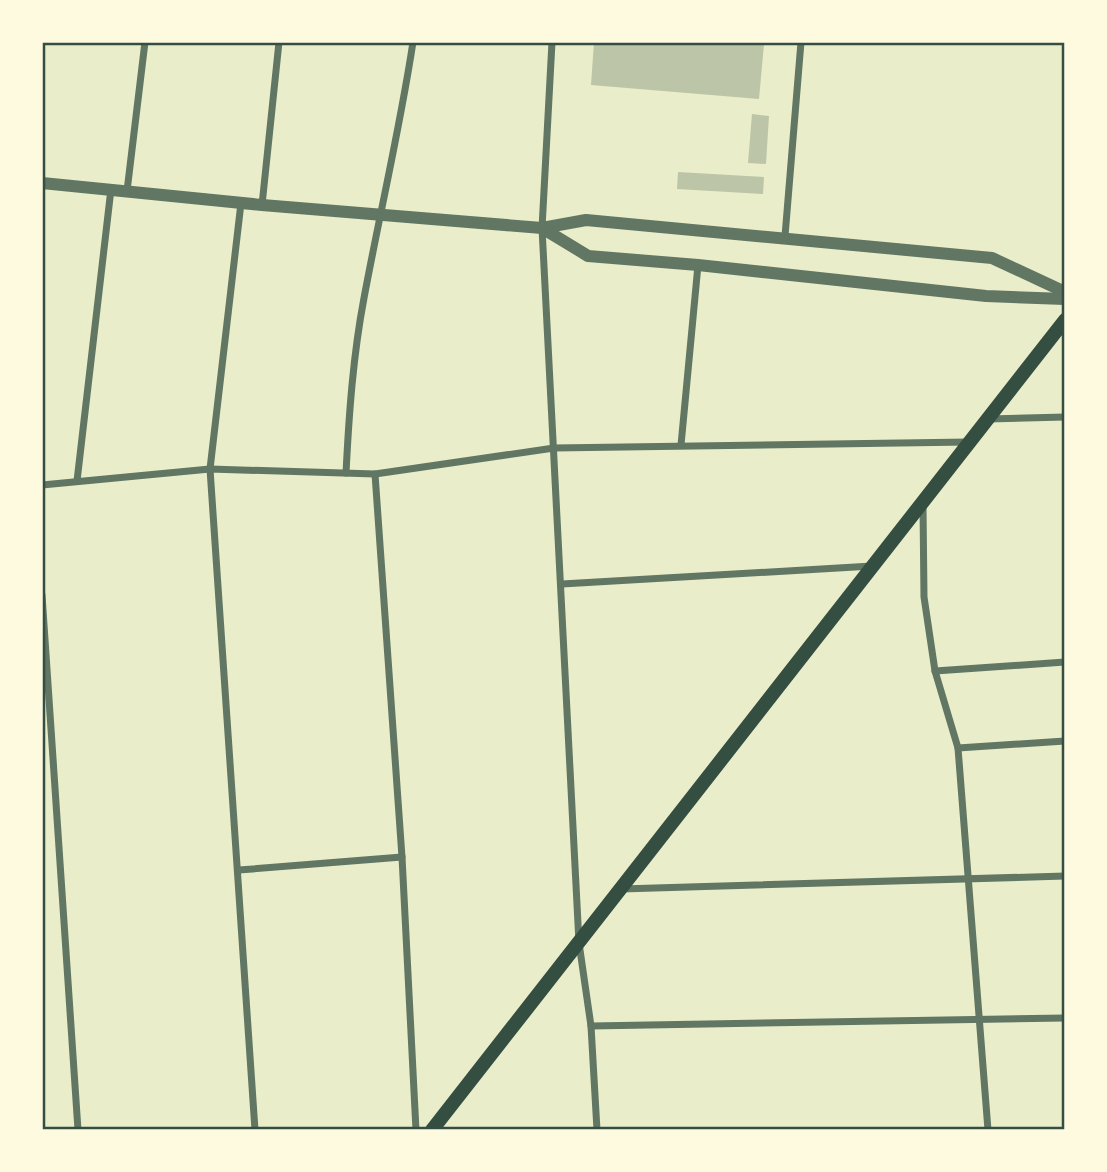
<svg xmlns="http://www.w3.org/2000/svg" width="1107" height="1172" font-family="Quicksand,sans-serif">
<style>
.building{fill:#bcc5a7}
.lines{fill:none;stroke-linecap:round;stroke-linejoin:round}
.minor{stroke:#617663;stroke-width:7}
.tertiary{stroke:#617663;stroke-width:12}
.secondary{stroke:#344e41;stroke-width:14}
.neatline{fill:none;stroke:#344e41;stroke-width:2.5}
</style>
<rect width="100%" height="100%" fill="#e9edc9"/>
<g class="building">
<path d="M594,42l170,2 -5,55 -168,-14z"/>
<path d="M752,114l17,2 -3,48 -18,-1z"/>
<path d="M678,172l86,5 -1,17 -86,-5z"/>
</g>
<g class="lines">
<g class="minor">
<path d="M552,42l-10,186 37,715 12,83 6,104"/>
<path d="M127,191l18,-149"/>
<path d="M241,203l-31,266 45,661"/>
<path d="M262,205l17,-163"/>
<path d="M785,236l16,-194"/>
<path d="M988,419l77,-2"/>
<path d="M681,445l17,-180"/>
<path d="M346,473c3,-59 7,-117 18,-175 16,-86 36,-170 49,-256"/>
<path d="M375,474l27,383 14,273"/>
<path d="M77,481l34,-292"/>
<path d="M42,485l168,-16 165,5 179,-26 415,-6"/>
<path d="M923,506l1,91 11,74 23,77 30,382"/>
<path d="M562,584l310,-18"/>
<path d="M42,595l36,535"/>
<path d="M935,671l130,-9"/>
<path d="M958,748l107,-7"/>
<path d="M239,870l163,-13"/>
<path d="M621,889l444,-13"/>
<path d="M591,1026l474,-8"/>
</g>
<g class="tertiary">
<path d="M42,183l220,22 280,23 44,-8 406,38 73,34"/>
<path d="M542,228l46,28 110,9 288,31 79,3"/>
</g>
<path class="secondary" d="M432,1130l633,-810"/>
</g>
<rect width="1107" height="1172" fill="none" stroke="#fefae0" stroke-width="88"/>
<rect x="44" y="44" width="1019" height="1084" class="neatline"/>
</svg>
